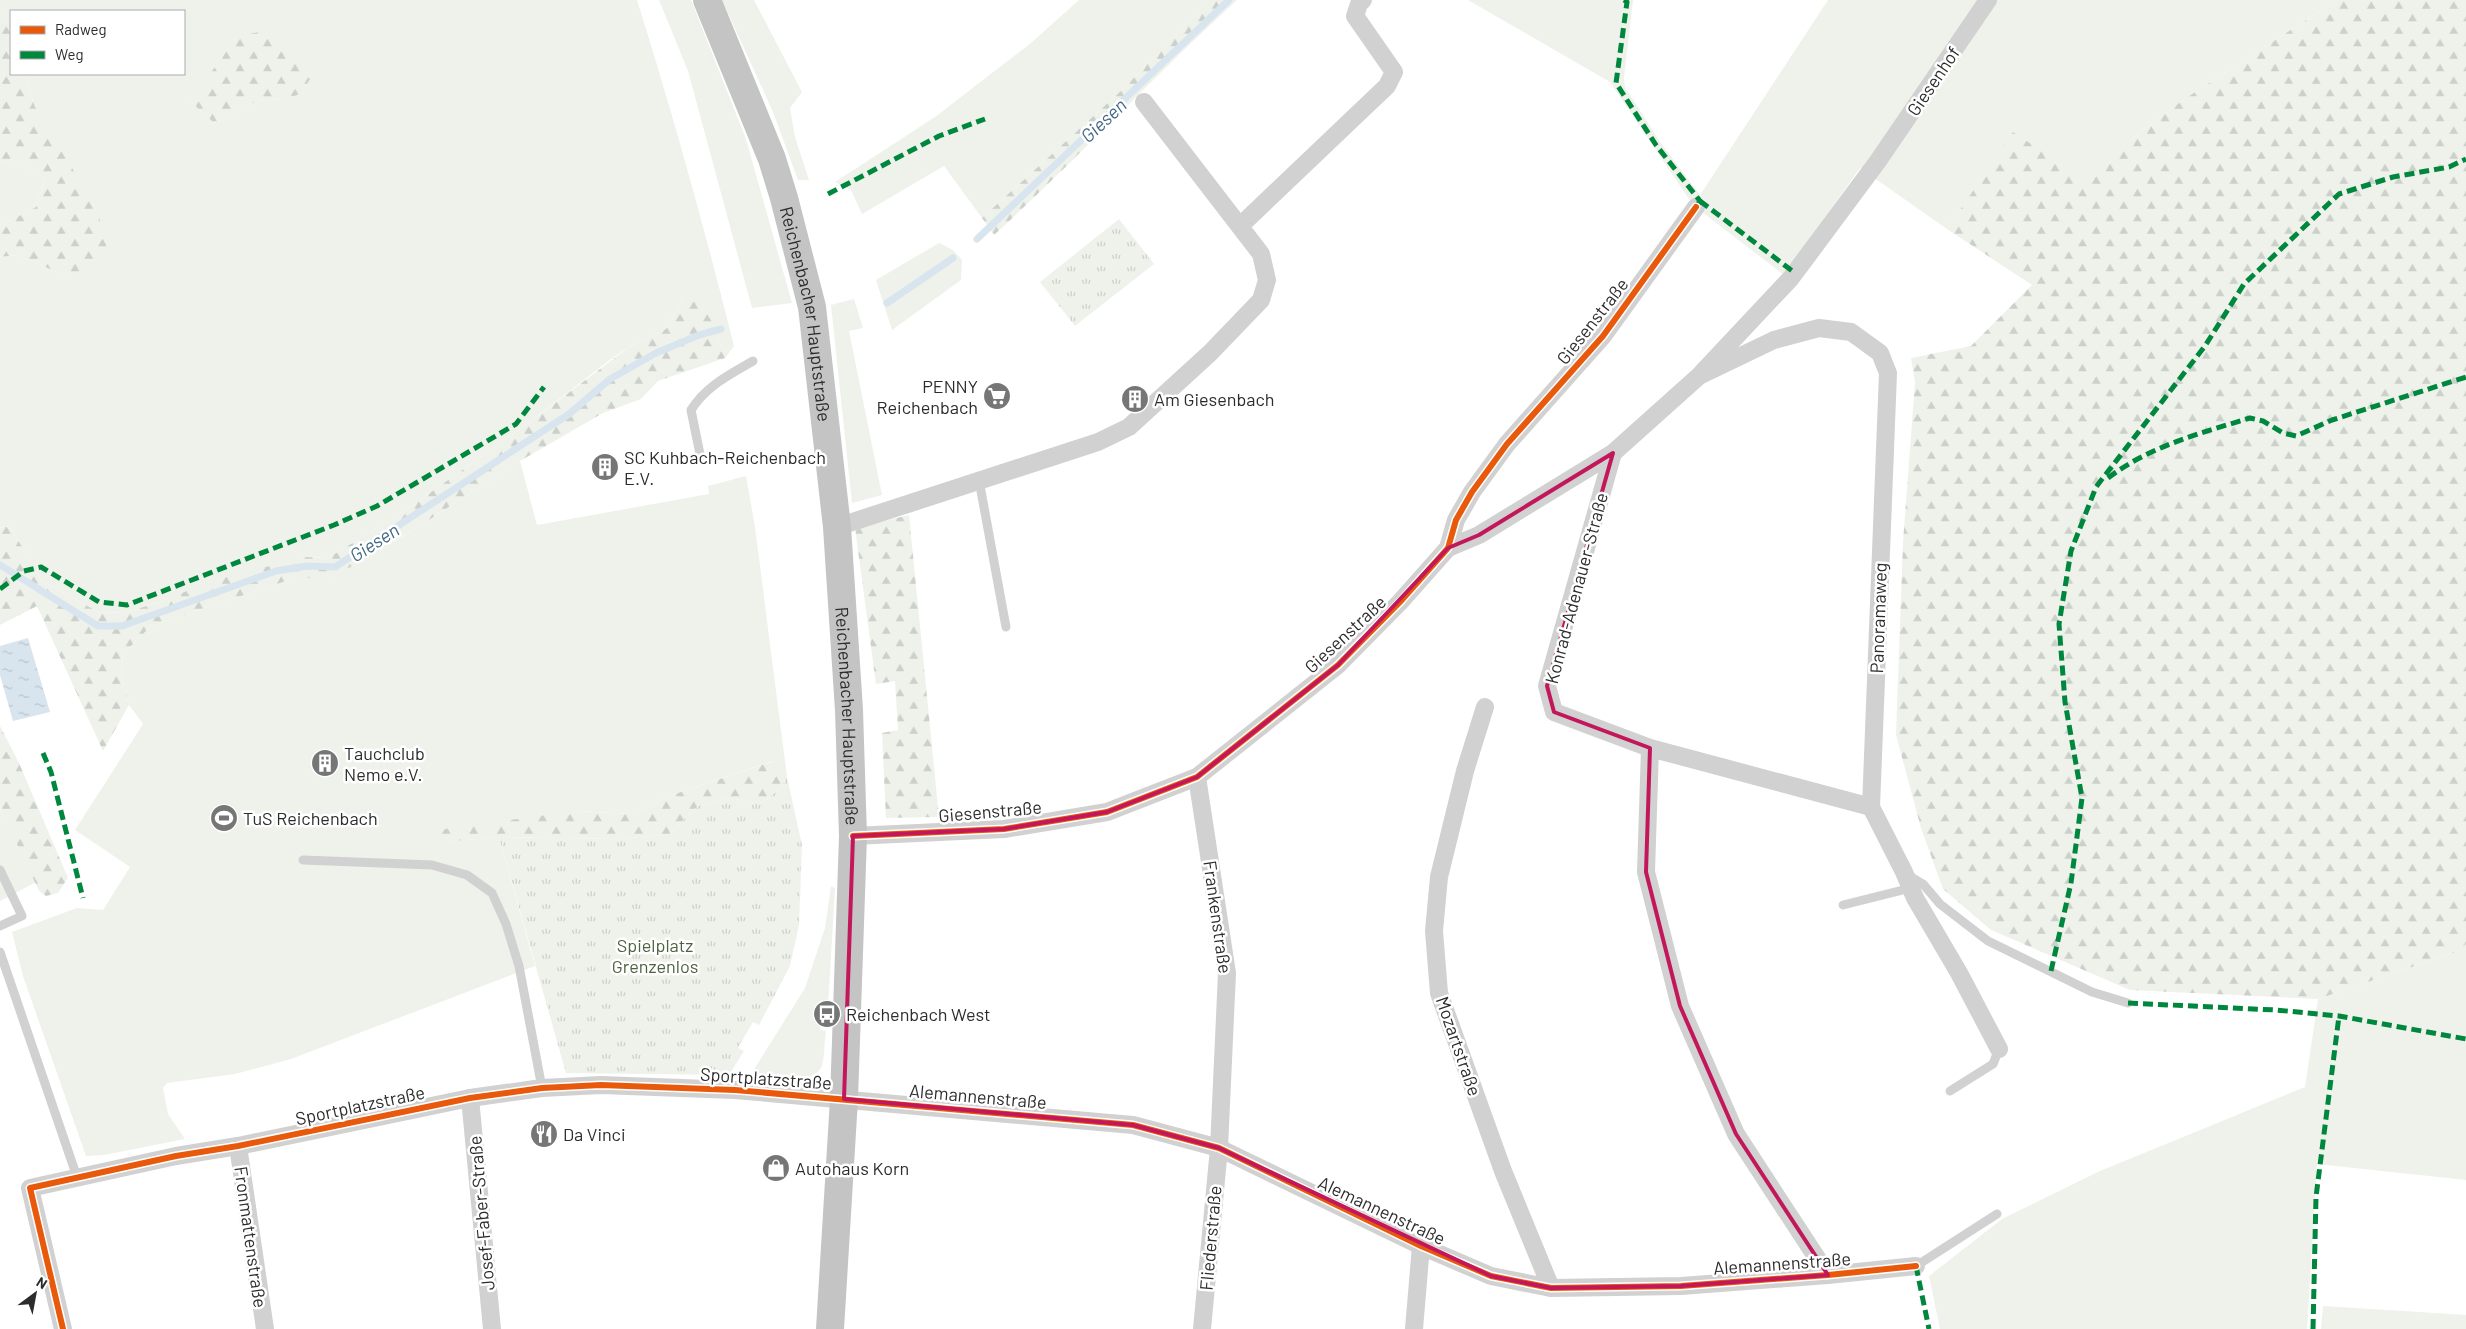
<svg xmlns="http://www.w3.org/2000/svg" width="2466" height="1329" font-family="Barlow,sans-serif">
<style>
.green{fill:#eef2eb;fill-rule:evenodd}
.forest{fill:url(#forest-firs)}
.park{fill:url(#park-tufts)}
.water{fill:url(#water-ripples)}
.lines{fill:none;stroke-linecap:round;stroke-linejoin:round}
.stream{stroke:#d8e4ee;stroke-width:7}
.service{stroke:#d1d1d1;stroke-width:9}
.minor{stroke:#d1d1d1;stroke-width:18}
.primary{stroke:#c4c4c4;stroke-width:28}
.quiet{stroke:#00873e;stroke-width:5;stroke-dasharray:10 5;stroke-linecap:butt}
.cycleway-casing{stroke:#fff;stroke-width:9}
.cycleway{stroke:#e8590c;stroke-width:6}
.marked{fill:none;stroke:#c2185b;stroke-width:4;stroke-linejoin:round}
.labels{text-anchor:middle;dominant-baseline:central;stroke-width:5;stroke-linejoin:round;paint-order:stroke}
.street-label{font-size:18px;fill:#2c2c2c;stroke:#fff}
.poi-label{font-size:18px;fill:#2c2c2c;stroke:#fff;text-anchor:start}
.park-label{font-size:18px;fill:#4e623e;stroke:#fff}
.water-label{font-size:19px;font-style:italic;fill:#436884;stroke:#fff}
</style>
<defs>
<pattern id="forest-firs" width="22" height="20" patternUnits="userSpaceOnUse" patternTransform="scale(1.25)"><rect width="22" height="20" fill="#eef2eb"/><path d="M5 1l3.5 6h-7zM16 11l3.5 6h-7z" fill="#ccd0ca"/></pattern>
<pattern id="park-tufts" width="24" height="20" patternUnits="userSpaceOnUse" patternTransform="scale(1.25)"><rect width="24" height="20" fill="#eef2eb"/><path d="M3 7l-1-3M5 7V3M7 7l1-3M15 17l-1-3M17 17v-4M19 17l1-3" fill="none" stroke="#ccd0ca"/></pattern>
<pattern id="water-ripples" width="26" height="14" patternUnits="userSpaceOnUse" patternTransform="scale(1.25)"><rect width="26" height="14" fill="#d8e4ee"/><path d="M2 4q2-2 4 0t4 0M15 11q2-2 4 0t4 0" fill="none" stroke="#bac4cc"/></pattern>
</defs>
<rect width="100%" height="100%" fill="#fff"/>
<g class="green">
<path d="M0,0h637c36,114 68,230 97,346l-9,12 -11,-33 -31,-26 -17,30 -37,18 -18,12 -85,66 -123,87 -75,46 -23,-1 -178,55 -27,1 -59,-33 -31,-54 -10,2v-271l18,-2 50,22 -33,-170 -11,-33h160v-63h-173v12l-11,-10zM196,95l86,4 -25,2 -43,22 -24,-22z"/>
<path d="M659,0h32l55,139 46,164 -40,5 -64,-237z"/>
<path d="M722,0h32l48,92 -12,16 5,29 14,43h-11l-25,-68z"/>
<path d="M1079,0h130l-86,89 -141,129 -38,-52 -82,48 -11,-24 -16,-8 100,-65 96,-74z"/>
<path d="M1468,0h165l-9,78 1,9 35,55 40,53 128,-195h509l-154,100 -50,38 -43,45 -77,-50 -66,96 -87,-61 -76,107 -91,-70 -83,-123z"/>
<path d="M12,159l33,21 -9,27 -36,19v-63z"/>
<path d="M939,243l14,7 9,10 -1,20 -69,50 -16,-50z"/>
<path d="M854,299l9,29 -14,3 33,164 -30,8 -21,-198z"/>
<path d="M520,461l17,64 172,-31 -1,-8 38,-10 9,51 32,250 -14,-16 -101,34 -38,19 -58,-3 -131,31 54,-5 36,129 -244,93 -56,15 -68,9 -4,5 5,26 17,25 -81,16 -18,1 -63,-180 -11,-44 65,-24 26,2 27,-43 -55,-37 68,-106 -14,-19 -8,-31 2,-20 28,-28 144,-48h33l45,-22z"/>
<path d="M0,808l36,74 -36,19z"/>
<path d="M831,886l4,2 -7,119h-4l-4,23 6,1c-2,11 -1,24 -4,34 -6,22 -50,14 -68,13l-1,-7 52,-83 20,-60z"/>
<path d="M2466,944v236l-149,-16 -10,165h-367l-11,-53 73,-57 98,-48 205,-84 13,-88 141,-48z"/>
<path d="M2323,1306l143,9v14h-145z"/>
</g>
<g class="forest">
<path d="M1209,0h28c-83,76 -160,159 -243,235l-12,-17 141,-129z"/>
<path d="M2337,0h129v944l-7,7 -141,48 -188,-9 -139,-60 -48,-41 -22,-61 -25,-93 7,-193 12,-160 -4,-24 60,-12 61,-61 -85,-56 66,-97 77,50 43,-44 50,-38z"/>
<path d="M0,13l11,10v51h13l11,33 62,102 11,42 -15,23 -25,3 -50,-22 -18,2v-31l36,-19 9,-27 -33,-21 -12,4z"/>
<path d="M263,31l47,48 -9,15 -19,5 -25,2 -43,22 -24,-22 47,-64z"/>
<path d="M683,299l17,4 14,22 11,33 -67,23 -17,18 -38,14 -83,48 -147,95 -45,22h-33l-144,48 -28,28 -2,20 8,31 -26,46 -66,-145 -37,19v-97l10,-2 31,54 59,33 27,-1 33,-10 51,-21 94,-24 23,1 75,-46 123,-87 103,-78 37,-18z"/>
<path d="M909,515l30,302 -53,1 -4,-85 16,-3 -3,-49 -19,3 -21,-156z"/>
<path d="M0,726l19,37 49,115 -10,15 -12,3 -7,-5 -39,-83z"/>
<path d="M774,761l13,16 -6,11 -21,16 -31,-6 -31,8 -29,28 -49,5 -121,-2 -54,5 -11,-3 11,-10 131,-18 58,3 38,-19z"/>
</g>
<g class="park">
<path d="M1119,219l35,45 -79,62 -35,-44z"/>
<path d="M787,777l15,68 -3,80 -9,41 -31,59 -6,-3 -15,26 6,3 -15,24 -163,-2 -67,-236 121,2 49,-5 29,-28 31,-8 31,6 21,-16z"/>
</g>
<path class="water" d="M28,638l22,74 -37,9 -13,-46v-29z"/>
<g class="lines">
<g class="stream">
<path d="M977,239l252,-239"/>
<path d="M887,303l66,-45"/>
<path d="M0,565l98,61h24l154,-55 31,-5 28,1 234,-153 41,-35 46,-26 43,-18 22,-6"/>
</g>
<g class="service">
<path d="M701,459l-10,-49c15,-24 38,-35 62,-49"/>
<path d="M979,480l27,147"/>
<path d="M303,860l129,5 35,10 25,18 14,31 13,42 23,122"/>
<path d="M0,870l22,46 -22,10"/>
<path d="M1908,875l15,9 17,20 48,37 104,51 36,11"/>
<path d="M1843,905l68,-17"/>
<path d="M0,952l77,225"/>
<path d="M1950,1091l43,-27 6,-15"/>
<path d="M1916,1266l81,-52"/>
</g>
<g class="minor">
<path d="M1240,226l147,-140 7,-14 -39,-56 4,-12 4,-4"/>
<path d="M1699,376l75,-36 45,-12 32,4 29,21 8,20 -17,434 33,65 11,26 44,75 40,76"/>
<path d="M1613,453l-66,233 7,26 96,36 221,59"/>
<path d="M837,527l261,-85 31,-15 81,-74 51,-53 6,-20 -6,-26 -117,-152"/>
<path d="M1448,548l31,-13 134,-82 86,-77 92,-98 87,-117 110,-161"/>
<path d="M1485,707l-20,64 -26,106 -5,54 5,62 64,178 48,117"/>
<path d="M1650,748l-4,124 34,134 56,128 92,141"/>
<path d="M1197,777l30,196 -8,175 -17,181"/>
<path d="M853,836l151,-7 103,-17 90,-35 141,-112 62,-63 48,-54 8,-28 16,-28 35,-48 96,-108 93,-129"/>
<path d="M470,1098l22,231"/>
<path d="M238,1146l27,183"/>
<path d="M63,1329l-33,-141 146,-32 62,-10 232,-48 72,-10 59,-3 134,5 398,35 86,23 202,98 70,30 60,12 130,-2 147,-11 88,-9"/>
<path d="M1414,1329l7,-83"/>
</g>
<path class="primary" id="s1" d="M707,0l65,159 12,39 28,109 25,220 12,183 4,126 -9,263 -14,230"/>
<g class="quiet">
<path d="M1624,0l3,2 -11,81 40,62 44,56 -4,6"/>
<path d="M828,194l111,-58 46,-17"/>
<path d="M1700,201l95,72"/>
<path d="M2108,478c42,-32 93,-45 142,-60l13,3 20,12 13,3 36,-16 134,-43"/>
<path d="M0,589l24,-18 17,-4 58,35 28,3 207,-80 43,-19 139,-82 28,-37"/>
<path d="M43,753l8,19 32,126"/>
<path d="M2051,971l20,-88 11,-85 -17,-96 -6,-78 12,-73 25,-64 109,-141 39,-62 95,-90 54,-17 56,-10 17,-8"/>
<path d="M2128,1003l148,7 63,6 127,23"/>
<path d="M1916,1266l13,63"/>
<path d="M2313,1329l3,-132 23,-181"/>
</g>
<g class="cycleway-casing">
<g id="cycleway">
<path d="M853,836l151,-7 103,-17 90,-35 141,-112 62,-63 48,-54 8,-28 16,-28 35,-48 96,-108 93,-129"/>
<path d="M63,1329l-33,-141 146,-32 62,-10 232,-48 72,-10 59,-3 134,5 398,35 86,23 202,98 70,30 60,12 130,-2 147,-11 88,-9"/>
</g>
</g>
<use href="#cycleway" class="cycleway"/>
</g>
<path class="marked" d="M1613,453l-66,233 7,26 96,36 -4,124 34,134 56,128 92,141 -147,11 -130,2 -60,-12 -272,-128 -86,-23 -289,-26 9,-263 151,-7 103,-17 90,-35 141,-112 110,-117 31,-13z"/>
<defs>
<g id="supermarket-disc" transform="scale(1.4375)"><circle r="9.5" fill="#767676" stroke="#fff"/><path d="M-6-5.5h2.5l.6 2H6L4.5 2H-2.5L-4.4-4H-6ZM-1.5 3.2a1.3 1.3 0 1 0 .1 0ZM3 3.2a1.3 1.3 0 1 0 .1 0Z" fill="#fff"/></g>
<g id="building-disc" transform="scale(1.4375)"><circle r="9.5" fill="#767676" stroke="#fff"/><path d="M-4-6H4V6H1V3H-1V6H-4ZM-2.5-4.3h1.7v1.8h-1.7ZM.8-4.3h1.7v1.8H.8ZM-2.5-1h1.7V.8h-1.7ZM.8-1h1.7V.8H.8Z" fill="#fff"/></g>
<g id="stadium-disc" transform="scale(1.4375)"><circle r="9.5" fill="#767676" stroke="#fff"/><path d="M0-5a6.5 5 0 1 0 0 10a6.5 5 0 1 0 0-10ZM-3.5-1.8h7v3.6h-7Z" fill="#fff"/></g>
<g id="bus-disc" transform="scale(1.4375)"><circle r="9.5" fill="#767676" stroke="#fff"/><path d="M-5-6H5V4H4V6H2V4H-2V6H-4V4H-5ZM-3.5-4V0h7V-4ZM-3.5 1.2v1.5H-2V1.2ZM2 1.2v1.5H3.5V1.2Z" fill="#fff"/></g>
<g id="restaurant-disc" transform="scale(1.4375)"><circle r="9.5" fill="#767676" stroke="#fff"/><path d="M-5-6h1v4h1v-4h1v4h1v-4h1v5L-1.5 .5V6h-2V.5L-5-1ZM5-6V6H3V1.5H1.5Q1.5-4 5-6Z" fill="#fff"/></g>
<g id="shop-disc" transform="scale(1.4375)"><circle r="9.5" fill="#767676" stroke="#fff"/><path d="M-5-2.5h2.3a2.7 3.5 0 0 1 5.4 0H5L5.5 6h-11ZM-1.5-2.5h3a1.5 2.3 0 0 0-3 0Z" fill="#fff"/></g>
</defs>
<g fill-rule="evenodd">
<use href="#supermarket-disc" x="997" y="396"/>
<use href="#building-disc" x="1135" y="399"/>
<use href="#building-disc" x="605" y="467"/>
<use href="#building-disc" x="325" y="763"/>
<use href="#stadium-disc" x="224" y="818"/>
<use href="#bus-disc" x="827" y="1014"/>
<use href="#restaurant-disc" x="544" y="1134"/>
<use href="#shop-disc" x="776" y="1168"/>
</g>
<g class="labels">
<g class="street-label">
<text transform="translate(1933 81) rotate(-56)">Giesenhof</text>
<text stroke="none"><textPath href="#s1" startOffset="331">Reichenbacher Hauptstraße</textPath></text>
<text transform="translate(1592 321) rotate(-52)">Giesenstraße</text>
<text transform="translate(1576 588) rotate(-75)">Konrad-Adenauer-Straße</text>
<text transform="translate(1878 618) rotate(-88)">Panoramaweg</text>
<text transform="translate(1345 634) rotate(-43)">Giesenstraße</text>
<text stroke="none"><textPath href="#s1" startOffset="736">Reichenbacher Hauptstraße</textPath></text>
<text transform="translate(990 811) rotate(-5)">Giesenstraße</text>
<text transform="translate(1218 917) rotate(82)">Frankenstraße</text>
<text transform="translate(1459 1046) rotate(71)">Mozartstraße</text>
<text transform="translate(766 1078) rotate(4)">Sportplatzstraße</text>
<text transform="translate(978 1096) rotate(5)">Alemannenstraße</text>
<text transform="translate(360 1105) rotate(-12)">Sportplatzstraße</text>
<text transform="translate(1382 1210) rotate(25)">Alemannenstraße</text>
<text transform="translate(481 1213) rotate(-95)">Josef-Faber-Straße</text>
<text transform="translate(251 1237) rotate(82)">Fronmattenstraße</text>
<text transform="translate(1210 1238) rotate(-85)">Fliederstraße</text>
<text transform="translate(1782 1263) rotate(-4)">Alemannenstraße</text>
</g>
<g class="poi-label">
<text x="978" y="386" text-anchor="end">PENNY<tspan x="978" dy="21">Reichenbach</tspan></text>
<text x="1154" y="399">Am Giesenbach</text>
<text x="624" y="457">SC Kuhbach-Reichenbach<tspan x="624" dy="21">E.V.</tspan></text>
<text x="344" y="753">Tauchclub<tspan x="344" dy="21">Nemo e.V.</tspan></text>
<text x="243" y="818">TuS Reichenbach</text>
<text x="846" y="1014">Reichenbach West</text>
<text x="563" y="1134">Da Vinci</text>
<text x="795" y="1168">Autohaus Korn</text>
</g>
<g class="park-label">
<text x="655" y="945">Spielplatz<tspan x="655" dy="21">Grenzenlos</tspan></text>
</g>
<g class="water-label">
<text transform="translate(1103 120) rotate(-43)">Giesen</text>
<text transform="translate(374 542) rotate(-33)">Giesen</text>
</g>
</g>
<rect x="10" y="10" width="175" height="65" fill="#ffffff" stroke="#ababab"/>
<rect x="20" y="26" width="25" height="8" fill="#e8590c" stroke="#ababab"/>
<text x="55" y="35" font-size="15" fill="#2c2c2c">Radweg</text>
<rect x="20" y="51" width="25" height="8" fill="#00873e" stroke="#ababab"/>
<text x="55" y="60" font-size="15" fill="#2c2c2c">Weg</text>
<g transform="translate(35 1294) rotate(32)" stroke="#ffffff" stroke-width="4" paint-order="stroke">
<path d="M0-4L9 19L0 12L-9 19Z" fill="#2c2c2c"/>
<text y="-8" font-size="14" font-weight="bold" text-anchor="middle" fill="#2c2c2c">N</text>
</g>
</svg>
